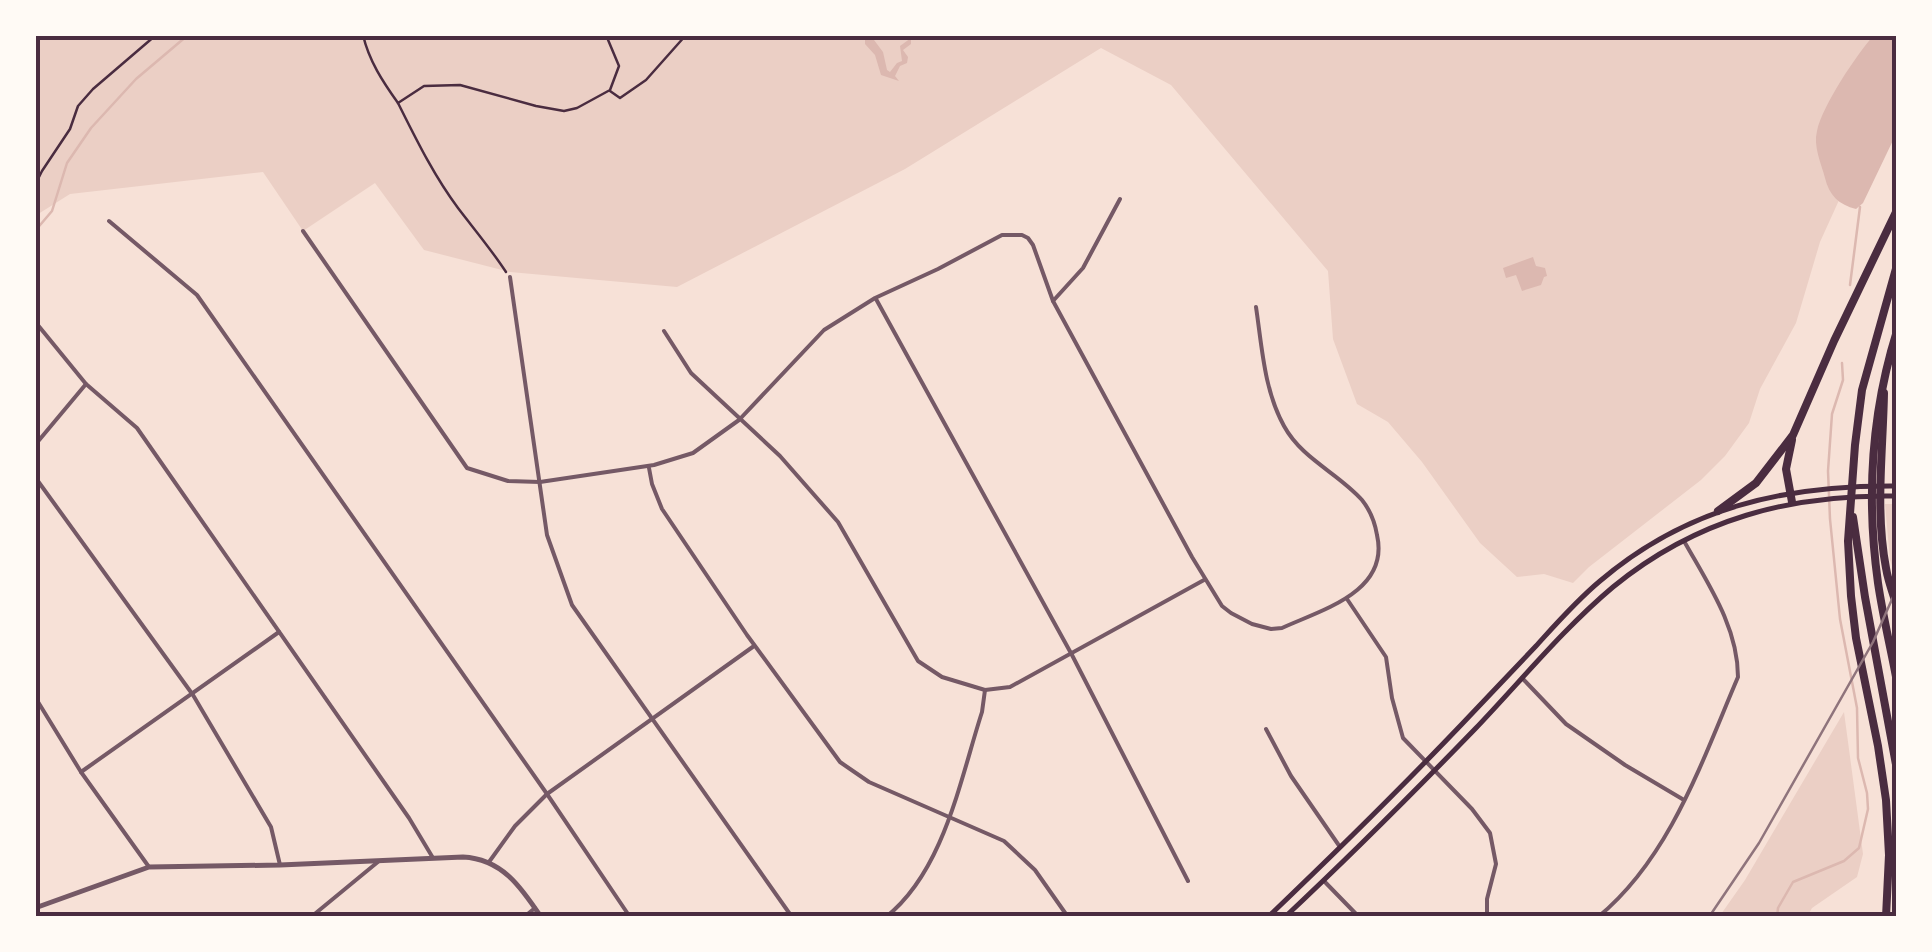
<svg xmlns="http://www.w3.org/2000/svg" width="1932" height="952" font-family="Roboto,sans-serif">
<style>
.green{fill:#ebcfc5}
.water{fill:#dcb8b0}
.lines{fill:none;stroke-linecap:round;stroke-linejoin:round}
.stream{stroke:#dcb8b0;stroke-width:2.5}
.path{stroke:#4a2c40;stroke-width:2.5}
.minor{stroke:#755966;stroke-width:4}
.tertiary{stroke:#755966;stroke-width:5}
.secondary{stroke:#4a2c40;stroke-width:5}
.motorway{stroke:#4a2c40;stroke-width:8}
.rail{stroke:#8f747c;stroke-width:2.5}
.neatline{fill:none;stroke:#4a2c40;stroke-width:4}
</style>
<rect width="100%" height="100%" fill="#f7e1d7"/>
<g class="green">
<path d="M35,35h1860l-35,119 -40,88 -24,81 -36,66 -11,34 -24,33 -24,24 -112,87 -16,16 -29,-9 -27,3 -37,-34 -58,-81 -34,-40 -31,-18 -24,-65 -5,-68 -157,-186 -70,-37 -196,121 -228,118 -167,-15 -86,-22 -49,-67 -72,48 -40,-59 -193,22 -35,22z"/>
<path d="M1885,504h12l-2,70 -5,-14z"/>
<path d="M1844,712l19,142 -6,23 -45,31 -5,9h-88l26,-37z"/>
</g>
<g class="water">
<path d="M865,35h9v5l9,12 4,18 3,2 7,-9 5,-2 -2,-15 11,-8v6l-8,6 5,7 -1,6 -7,3 -5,10 4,5 -18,-6 -6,-20 -10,-11z"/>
<path d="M1874,35h23v97l-34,71 -7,6c-17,-4 -27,-14 -31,-31 -4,-15 -12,-32 -8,-47 5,-25 40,-77 57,-96z"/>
<path d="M1533,257l3,9 9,2 2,8 -3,1 -3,8 -19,6 -6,-16 -10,3 -3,-10z"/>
</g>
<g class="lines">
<g class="stream">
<path d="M35,231l17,-20 15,-48 24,-35 45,-49 52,-44"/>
<path d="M1850,285l10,-78"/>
<path d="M1777,917l1,-9 15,-26 51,-21 15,-13 9,-39 -1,-16 -9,-35 -1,-50 -17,-89 -10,-100 -2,-48 4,-57 11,-34 -1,-17"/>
</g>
<g class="path">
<path d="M363,35c6,26 20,47 35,68l26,-17 36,-1 76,21 28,5 13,-3 33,-18 9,-24 -13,-31"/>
<path d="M610,91l10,7 26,-18 40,-45"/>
<path d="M398,103c18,36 36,73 60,105 16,21 33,41 48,64"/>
<path d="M35,185l7,-14 28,-42 8,-23 15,-17 63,-54"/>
</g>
<g class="minor">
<path d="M109,221l88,74 350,499 83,123"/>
<path d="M303,231l164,237 41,13 32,1 114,-17 39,-12 46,-33 85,-90 51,-32 63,-29 64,-34h20l6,3 5,7 20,56 139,256 30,49 9,7 21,11 19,5 11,-1c39,-18 108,-36 95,-93 -2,-12 -7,-25 -15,-35 -24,-27 -60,-41 -78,-74 -20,-36 -22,-79 -28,-119"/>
<path d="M510,277l37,258 25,70 220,312"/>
<path d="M876,299l196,356 116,226"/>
<path d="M1053,301l30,-33 37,-69"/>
<path d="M37,324l49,60 51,44 272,390 24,40"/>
<path d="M664,331l27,42 89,83 58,66 80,139 24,16 43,13 25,-3 194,-107"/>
<path d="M35,445l51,-61"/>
<path d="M649,468l3,16 10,25 85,126 93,127 29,20 135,59 31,29 33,47"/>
<path d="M35,477l158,218 78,132 9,38"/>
<path d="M1347,599l39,58 6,41 11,40 69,71 18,24 6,31 -9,35v18"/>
<path d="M1523,679l43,45 59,41 59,35"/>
<path d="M35,697l46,75 68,95"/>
<path d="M1266,729l25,47 49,71"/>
<path d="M81,772l198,-140"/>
<path d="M489,862l26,-36 32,-32 207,-148"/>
<path d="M1324,881l35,36"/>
<path d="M311,917l68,-56"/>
<path d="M524,917l11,-9"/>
<path d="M886,917c58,-46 74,-137 96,-205l3,-22"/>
<path d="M1598,917c72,-59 104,-156 140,-240 0,-50 -30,-93 -54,-136"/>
</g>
<path class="tertiary" d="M35,908l114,-41 131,-2 183,-8c39,2 58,30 78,60"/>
<g class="secondary">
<path d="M1268,917c66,-63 131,-127 194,-193 25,-26 49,-52 74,-78 20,-22 40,-45 64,-65 87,-74 185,-96 297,-95"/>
<path d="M1285,917c65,-61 128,-124 190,-188 45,-47 88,-100 138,-142 83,-68 178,-93 284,-91"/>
</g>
<g class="motorway">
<path d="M1897,331c-26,83 -31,166 -19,252 5,34 13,66 19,99"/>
<path d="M1884,393c-1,58 -9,118 2,175 2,13 7,26 11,38"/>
<path d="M1792,440l-6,29 6,33"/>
<path d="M1718,511l38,-28 37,-48 41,-94 63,-131"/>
<path d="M1853,517l12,80 32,173"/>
<path d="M1886,917l3,-62 -3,-55 -8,-54 -22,-108 -5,-42 -3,-55 7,-96 7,-55 35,-125"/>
</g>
<path class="rail" d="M1709,917l50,-74 114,-201 24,-54"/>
</g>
<rect width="1932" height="952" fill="none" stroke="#fffaf5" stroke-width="75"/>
<rect x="38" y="38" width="1856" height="876" class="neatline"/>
</svg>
